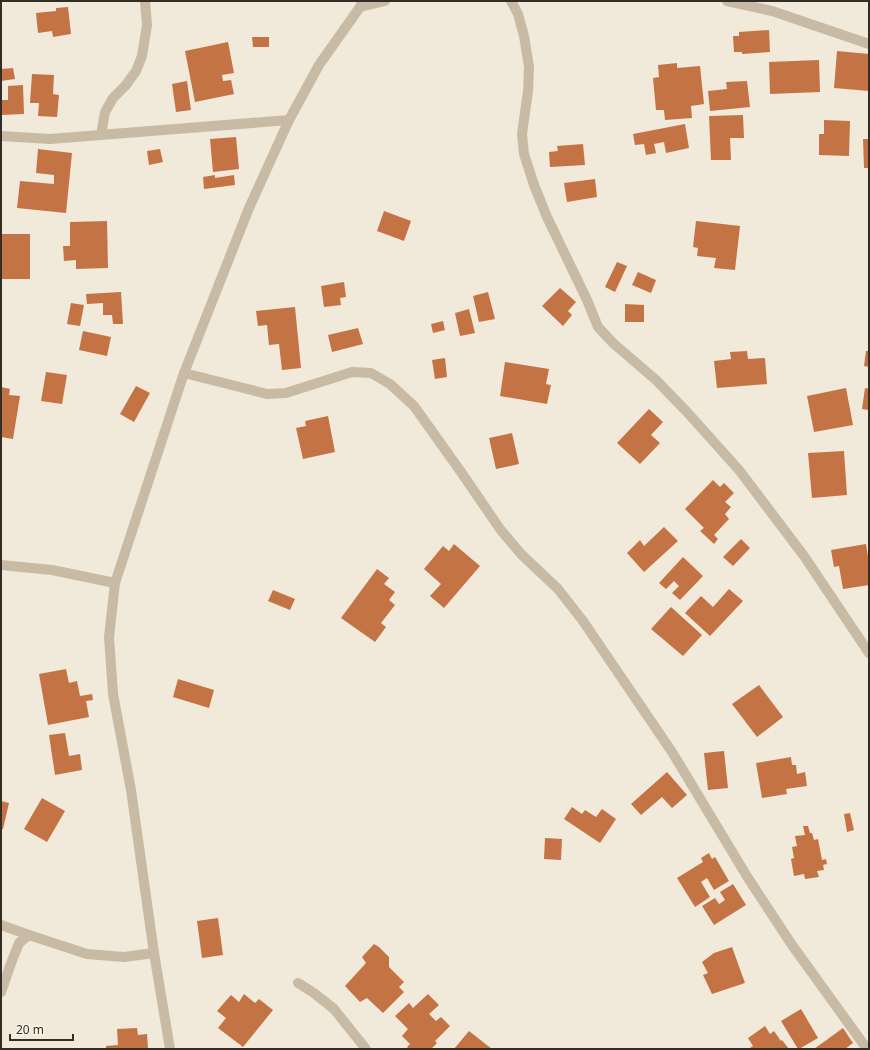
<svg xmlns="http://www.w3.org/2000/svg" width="870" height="1050" font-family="'Noto Sans',sans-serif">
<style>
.building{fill:#c47444}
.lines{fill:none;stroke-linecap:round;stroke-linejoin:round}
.minor{stroke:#c8baa5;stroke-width:10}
.tertiary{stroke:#c8baa5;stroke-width:10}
</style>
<rect width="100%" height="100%" fill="#f1e9d9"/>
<g class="building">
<path d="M68,7l3,27 -18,3 -1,-6 -14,2 -2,-20 20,-2v-3z"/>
<path d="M769,30l1,22 -28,2v-2h-8l-1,-16h6v-4z"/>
<path d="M252,37h17v10h-16z"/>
<path d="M228,42l6,31 -12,2 1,6 8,-1 3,14 -39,8 -10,-51z"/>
<path d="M837,51l32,3v37l-35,-3z"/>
<path d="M819,60l1,32 -50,2 -1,-32z"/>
<path d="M677,63v5l23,-2 4,38 -13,2 1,12 -27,2 -1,-10h-8l-3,-32 6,-1 -1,-12z"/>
<path d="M13,68l2,11 -14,2v-12z"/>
<path d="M32,74l22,1 -1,19 6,1 -2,22 -19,-1 1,-13h-9z"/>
<path d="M187,81l4,29 -15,2 -4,-28z"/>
<path d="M747,81l3,26 -40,4 -2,-20 19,-2 -1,-7z"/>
<path d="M23,85l1,29 -23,1v-15h7v-14z"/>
<path d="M743,115l1,23h-14l1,22h-20l-2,-44z"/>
<path d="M824,120l26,1 -1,35 -30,-1v-21h5z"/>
<path d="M685,124l4,24 -23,5 -2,-11 -10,2 2,9 -10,2 -2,-11 -9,1 -2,-11z"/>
<path d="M236,137l3,32 -26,3 -3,-33z"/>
<path d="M863,139h6v29h-5z"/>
<path d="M583,144l2,21 -35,2 -1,-15 9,-1 -1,-5z"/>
<path d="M38,149l34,4 -6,60 -49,-5 3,-27 34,3v-9l-18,-2z"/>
<path d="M160,149l3,13 -14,3 -2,-14z"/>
<path d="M215,175v3l19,-3 1,10 -31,4 -1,-12z"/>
<path d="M595,179l2,18 -30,5 -3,-19z"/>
<path d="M384,211l27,10 -7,20 -27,-10z"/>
<path d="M107,221l1,47 -32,1v-9l-12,1 -1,-15h7v-24z"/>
<path d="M696,221l44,5 -5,44 -21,-2 2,-10 -19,-2 1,-8 -5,-1z"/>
<rect x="1" y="234" width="29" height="45"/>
<path d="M617,262l10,4 -12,26 -10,-5z"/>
<path d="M638,272l18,8 -5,13 -19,-8z"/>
<path d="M344,282l2,15 -6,1 1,7 -17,2 -3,-21z"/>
<path d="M560,288l16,14 -8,9 4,4 -9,11 -21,-20z"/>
<path d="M121,292l2,32h-10l-1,-9h-9v-12l-16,1 -1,-10z"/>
<path d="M488,292l7,27 -16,3 -6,-26z"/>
<path d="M71,303l13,2 -4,21 -13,-2z"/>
<path d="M625,304l19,1v17h-19z"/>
<path d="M295,307l6,61 -19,2 -3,-26 -10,1 -2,-20 -9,1 -2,-15z"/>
<path d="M469,309l6,24 -15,3 -5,-23z"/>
<path d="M443,321l2,9 -12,3 -2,-9z"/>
<path d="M358,328l5,16 -31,8 -4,-17z"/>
<path d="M83,331l28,6 -4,19 -28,-6z"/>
<path d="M747,351l1,8 17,-1 2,26 -50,4 -3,-27 17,-2 -1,-7z"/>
<path d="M866,351h3v16l-5,-1z"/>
<path d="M445,358l2,19 -12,2 -3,-19z"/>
<path d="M505,362l44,7 -3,15 5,1 -4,19 -47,-8z"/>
<path d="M46,372l21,3 -5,29 -21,-3z"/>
<path d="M136,386l14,7 -16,29 -14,-8z"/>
<path d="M1,387l9,2 -1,6 11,1 -7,43 -12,-2z"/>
<path d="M846,388l7,37 -39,7 -7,-36z"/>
<path d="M865,388l4,1v21l-7,-1z"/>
<path d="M649,409l14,13 -12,13 9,8 -20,21 -23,-21z"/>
<path d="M328,416l7,36 -32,7 -7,-31 10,-2 -1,-5z"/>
<path d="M512,433l7,31 -23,5 -7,-31z"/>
<path d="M844,451l3,44 -35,3 -4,-45z"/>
<path d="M713,480l7,7 4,-4 10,10 -9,9 6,5 -6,7 4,5 -15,16 4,4 -4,5 -14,-13 4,-3 -19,-19z"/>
<path d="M664,527l14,14 -34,31 -17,-19 13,-13 4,6z"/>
<path d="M741,539l9,9 -17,18 -10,-9z"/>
<path d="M454,544l26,22 -36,42 -14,-12 11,-12 -17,-15 19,-23 6,5z"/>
<path d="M866,544l3,19v22l-26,4 -4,-23 -5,1 -3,-17z"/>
<path d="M683,557l20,19 -23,24 -8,-7 7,-7 -5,-5 -8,8 -7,-6z"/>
<path d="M377,569l12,9 -5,6 11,8 -6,8 6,5 -14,18 5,4 -11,15 -34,-24z"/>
<path d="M729,589l14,12 -33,35 -25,-23 16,-17 12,11z"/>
<path d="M273,590l22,9 -5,11 -22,-9z"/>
<path d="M671,607l31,28 -19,21 -32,-27z"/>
<path d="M66,669l3,14 8,-2 3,15 12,-2 1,6 -7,1 3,16 -41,8 -9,-51z"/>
<path d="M178,679l36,11 -5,18 -36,-11z"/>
<path d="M759,685l24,32 -26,20 -25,-33z"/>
<path d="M65,733l4,23 11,-2 2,16 -27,5 -6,-40z"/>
<path d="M724,751l4,37 -20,2 -4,-37z"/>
<path d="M791,757l1,8h4l1,9 8,-2 2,14 -21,3 1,5 -25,4 -6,-35z"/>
<path d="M667,772l20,23 -15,13 -10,-11 -21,18 -10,-11z"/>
<path d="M42,798l23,13 -18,31 -23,-13z"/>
<path d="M1,801l8,2 -6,26h-2z"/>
<path d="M572,807l10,7 3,-4 11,7 6,-8 14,10 -16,24 -36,-24z"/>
<path d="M850,813l4,17 -7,2 -3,-18z"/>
<path d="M803,826h5l2,7h2l2,7 4,-1 4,21 4,-1 1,5 -4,1 1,5 -7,1 2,6 -14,2 -1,-5 -10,2 -3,-17 3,-1 -2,-11 5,-1 -2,-10 10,-1z"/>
<path d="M545,838l17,1 -1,21 -17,-1z"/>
<path d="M709,853l3,6 3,-2 14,24 -15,9 -7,-12 -6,4 9,15 -15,10 -18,-29 26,-16 -2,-4z"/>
<path d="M733,884l13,21 -32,20 -12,-19 13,-8 4,6 6,-4 -5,-8z"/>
<path d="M218,918l5,37 -21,3 -5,-37z"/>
<path d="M374,944l5,3 10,10v10l15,15 -5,5 5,5 -21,21 -16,-15 -7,4 -15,-16 21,-23 -4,-6z"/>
<path d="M732,947l13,36 -33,11 -9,-19 5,-2 -6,-11 12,-9z"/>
<path d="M244,994l11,9 4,-4 14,11 -30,37 -25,-19 8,-10 -9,-7 14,-16 8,7z"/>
<path d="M428,994l11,11 -10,9 7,7 5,-4 9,9 -15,15 2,2 -6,6h-22l-2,-2 3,-3 -8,-8 6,-7 -13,-13 14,-13 4,5z"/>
<path d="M801,1009l17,29 -19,11h-1l-17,-28z"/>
<path d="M765,1026l5,8 4,-3 7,10 1,-1 7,9h-41l5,-3 -5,-8z"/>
<path d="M137,1028l1,7 9,-1 1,15h-42v-3l12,-1 -1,-16z"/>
<path d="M843,1028l10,15 -8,6h-31z"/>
<path d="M469,1031l23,18h-38z"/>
</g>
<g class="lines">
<g class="minor">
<path d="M511,1l7,13 6,22 5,31 -1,24 -6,43 2,20 10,31 13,32 40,83 11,27 15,16 43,37 31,32 52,58 65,86 65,97"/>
<path d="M727,1l45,10 97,33"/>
<path d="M360,7l25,-6"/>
<path d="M101,135l4,-23 8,-14 13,-13 10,-14 6,-15 5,-31 -2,-24"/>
<path d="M1,136l49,3 239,-19"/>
<path d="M184,373l83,21 19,-1 66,-21 19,1 19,11 24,22 47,66 39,57 21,25 37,35 25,32 89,131 76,126 44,67 75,104"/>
<path d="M1,565l51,5 63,13"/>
<path d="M1,925l28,10 58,19 37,3 30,-4"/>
<path d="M298,983l16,10 20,16 32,40"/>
<path d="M1,992l9,-26 9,-23 10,-8"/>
</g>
<path class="tertiary" d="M170,1049l-16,-96 -23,-163 -18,-96 -4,-57 6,-54 69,-210 65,-165 40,-88 30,-55 41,-58 2,-6"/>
</g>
<rect width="870" height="1050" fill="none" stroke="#342d26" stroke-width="4"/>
<path d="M10 1034v6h63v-6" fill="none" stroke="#342d26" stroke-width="2"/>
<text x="16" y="1034" font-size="12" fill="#342d26" stroke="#f9f2e5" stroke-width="3" paint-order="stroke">20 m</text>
</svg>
